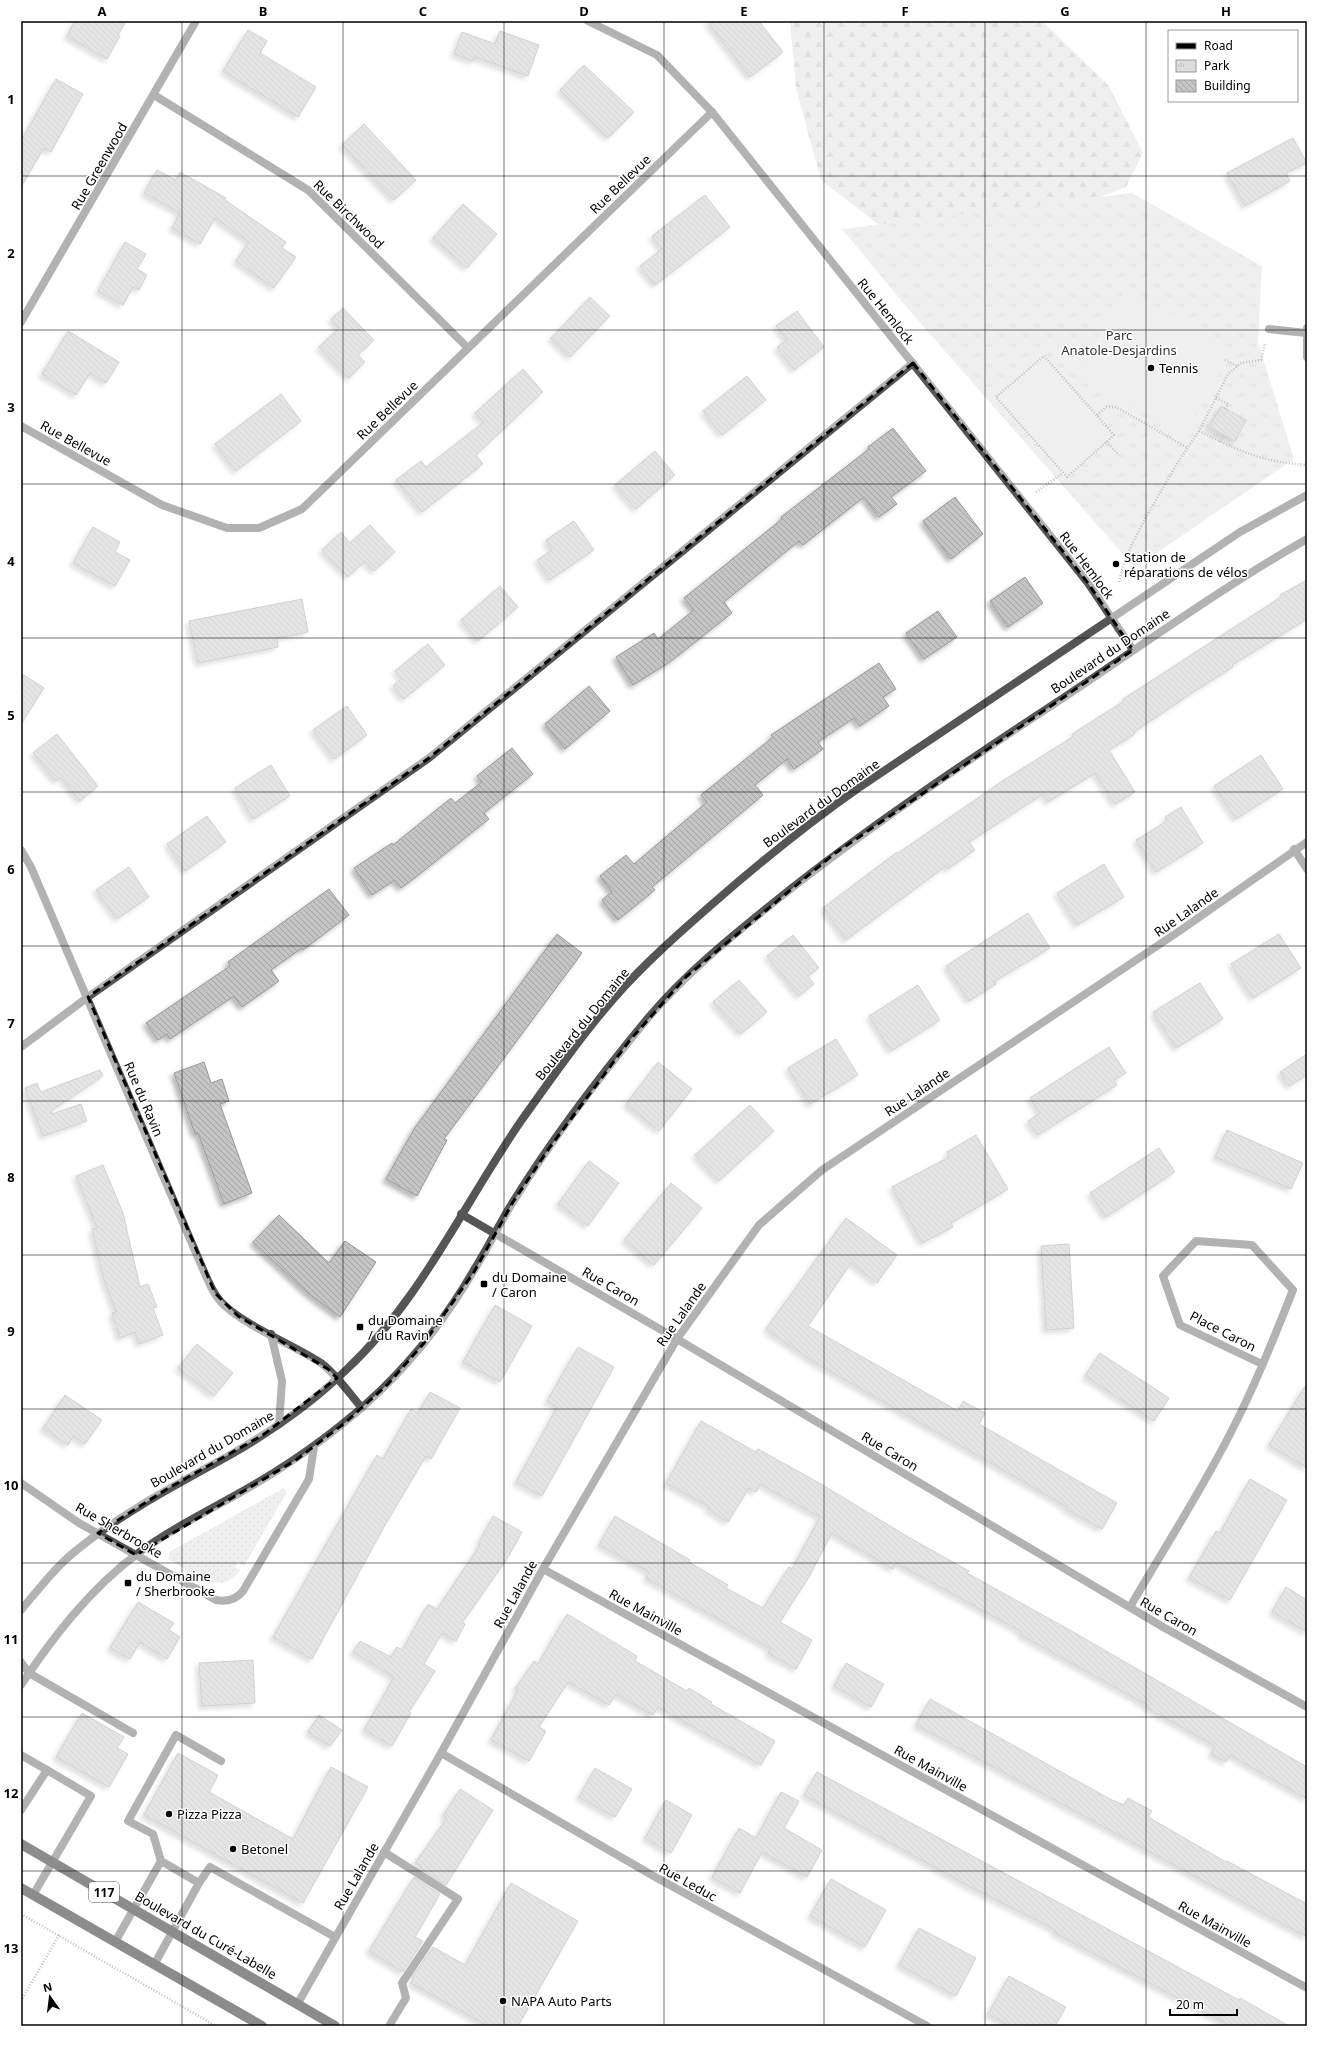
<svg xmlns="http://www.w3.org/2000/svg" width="1328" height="2047" font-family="'Noto Sans',sans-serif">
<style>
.grass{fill:url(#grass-dots)}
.forest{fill:url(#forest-firs)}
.park{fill:url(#park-tufts)}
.pitch{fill:#dcdcdc}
.building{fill:url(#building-back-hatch);stroke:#999;filter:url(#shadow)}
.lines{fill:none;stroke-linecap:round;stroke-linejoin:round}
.path{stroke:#777;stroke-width:2.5;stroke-dasharray:1 2;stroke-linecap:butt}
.service{stroke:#555;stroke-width:8}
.minor{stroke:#555;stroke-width:8}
.primary{stroke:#000;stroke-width:10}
.marked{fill:none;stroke:#000;stroke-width:3;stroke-dasharray:8 5;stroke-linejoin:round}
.grid{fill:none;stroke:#000;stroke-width:1;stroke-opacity:0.55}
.poi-dot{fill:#000;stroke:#fff;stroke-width:1.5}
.labels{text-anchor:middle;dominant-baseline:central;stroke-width:3;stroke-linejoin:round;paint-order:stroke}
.shield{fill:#fff;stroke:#4c4c4c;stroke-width:1}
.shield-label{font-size:12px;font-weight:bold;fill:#000}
.street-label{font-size:13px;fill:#000;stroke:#fff}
.park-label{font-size:13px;fill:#333;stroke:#fff}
.poi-label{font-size:13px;fill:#000;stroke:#fff;text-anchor:start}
.neatline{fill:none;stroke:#000;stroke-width:1.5}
.grid-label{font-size:13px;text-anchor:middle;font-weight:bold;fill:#000}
</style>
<defs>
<pattern id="grass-dots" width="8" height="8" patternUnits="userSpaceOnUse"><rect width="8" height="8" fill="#dcdcdc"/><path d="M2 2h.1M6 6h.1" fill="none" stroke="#bbb" stroke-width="1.8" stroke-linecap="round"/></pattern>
<pattern id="forest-firs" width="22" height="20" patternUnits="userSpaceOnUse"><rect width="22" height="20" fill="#dcdcdc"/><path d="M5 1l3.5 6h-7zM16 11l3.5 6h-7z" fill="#bbb"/></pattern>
<pattern id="park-tufts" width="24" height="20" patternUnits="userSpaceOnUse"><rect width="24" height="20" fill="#dcdcdc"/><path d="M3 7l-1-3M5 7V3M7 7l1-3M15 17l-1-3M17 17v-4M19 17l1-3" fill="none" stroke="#bbb"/></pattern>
<pattern id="building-back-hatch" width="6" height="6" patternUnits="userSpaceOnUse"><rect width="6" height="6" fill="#c4c4c4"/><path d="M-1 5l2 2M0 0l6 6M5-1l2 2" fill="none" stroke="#a7a7a7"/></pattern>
<filter id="shadow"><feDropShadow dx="-3.5" dy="3.5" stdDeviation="2" flood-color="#0004"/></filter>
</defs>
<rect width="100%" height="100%" fill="#fff"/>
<path class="grass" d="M284,1488l3,4 -43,74 -6,-4 -3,5 5,3c-18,29 -51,1 -72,-11l3,-8z"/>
<path class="forest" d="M790,21h252l67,65 34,67 -17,34 -59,23 -184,18 -62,-48 -25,-92z"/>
<path class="park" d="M1132,193l130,73 -4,76 36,117 -159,109 -226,-258 -67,-81z"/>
<g class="pitch">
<path d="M1125,290l107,59 -48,86 -107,-59z"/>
<path d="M1044,356l70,79 -47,42 -71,-80z"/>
</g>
<g class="building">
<path d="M75,21h51l-8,14 2,1 -13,23 -40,-23z"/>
<path d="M707,21h52l24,31 -33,25z"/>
<path d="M248,30l19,11 -7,12 56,34 -18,30 -75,-46z"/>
<path d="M500,31l39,14 -11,31 -53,-19 -2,4 -19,-7 8,-22 33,12z"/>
<path d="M584,65l50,47 -26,26 -48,-48z"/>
<path d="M56,79l27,15 -32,58 -7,-4 -23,39v-46z"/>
<path d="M364,124l52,56 -22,20 -52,-55z"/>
<path d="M1293,138l14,25 -21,10 4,8 -45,25 -18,-33z"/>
<path d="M157,170l19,10 4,-8 46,26 -1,2 61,42 -4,6 14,9 -22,31 -38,-27 13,-19 -34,-24 -15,26 -28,-16 8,-15 -36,-20z"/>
<path d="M705,195l25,32 -75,58 -15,-19 22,-17 -10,-13z"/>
<path d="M463,204l34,30 -30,34 -34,-30z"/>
<path d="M125,242l21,12 -9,15 10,6 -8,15 -6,-3 -10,18 -25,-14z"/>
<path d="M590,297l20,19 -40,41 -19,-19z"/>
<path d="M343,308l31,32 -16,15 7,7 -16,16 -30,-31 20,-19 -8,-9z"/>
<path d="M797,311l27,36 -30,23 -17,-23 10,-7 -11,-14z"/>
<path d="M68,331l51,31 -13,21 -16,-10 -14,22 -34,-21z"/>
<path d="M523,369l20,23 -67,63 7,9 -61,48 -26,-32 25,-19 5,6 58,-45 -9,-9z"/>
<path d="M747,376l19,24 -44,35 -19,-24z"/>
<path d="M281,394l20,27 -65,50 -21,-27z"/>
<path d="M1221,406l25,14 -11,21 -26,-14z"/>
<path d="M893,428l33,43 -35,26 6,7 -18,13 -15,-20 -61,48 -4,-4 -75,61 8,11 -62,49 -37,23 -17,-28 38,-24 4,6 36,-29 -10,-12 98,-79 -1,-2 88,-68 -1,-2z"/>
<path d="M655,451l20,24 -39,34 -21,-24z"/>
<path d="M955,497l28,37 -32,25 -28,-38z"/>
<path d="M574,521l20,29 -44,30 -13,-20 15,-10 -6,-10z"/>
<path d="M370,525l25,27 -21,19 -9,-10 -17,16 -26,-27 19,-18 9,11z"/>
<path d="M93,527l27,15 -5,10 15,8 -15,26 -42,-23z"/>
<path d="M1025,577l18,26 -35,24 -18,-26z"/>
<path d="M1307,580v39l-75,46 1,2 -35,22 -64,43 1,2 -26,16 26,42 -20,12 -20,-31 -47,29 -5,-8 -74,48 6,8 -27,19 -2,-3 -100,74 -23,-32 74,-56 1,1 106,-73 70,-44 -2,-2 52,-33 -1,-2 158,-102 -1,-2z"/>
<path d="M500,586l18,21 -40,34 -17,-21z"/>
<path d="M302,599l6,33 -31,6 1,9 -80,16 -9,-42z"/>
<path d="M938,611l19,26 -33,22 -18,-26z"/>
<path d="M428,644l17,21 -41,34 -11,-13 9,-8 -7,-7z"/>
<path d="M879,663l17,26 -13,8 6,9 -29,20 -6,-8 -36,24 5,7 -29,20 -7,-10 -32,26 8,10 -111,92 3,3 -37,30 -16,-20 10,-8 -12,-16 26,-21 8,9 73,-62 -6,-7 72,-58 -2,-2z"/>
<path d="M21,673l23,15 -23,36z"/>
<path d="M589,686l21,25 -45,38 -20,-25z"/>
<path d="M347,706l20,29 -33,24 -21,-29z"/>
<path d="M57,734l41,52 -18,15 -19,-24 -5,4 -23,-28z"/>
<path d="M512,748l21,26 -49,39 5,6 -73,58 -15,11 -6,-8 -23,15 -18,-27 38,-25 1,2 58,-47 4,5 27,-21 -5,-6z"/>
<path d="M1261,755l22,34 -47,30 -22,-33z"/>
<path d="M271,765l19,31 -37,23 -18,-31z"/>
<path d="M1181,807l22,36 -47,29 -20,-32 31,-19 -2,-4z"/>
<path d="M207,816l19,26 -41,29 -18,-27z"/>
<path d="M1104,864l20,33 -47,28 -20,-32z"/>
<path d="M129,867l20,30 -32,22 -21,-29z"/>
<path d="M329,889l20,26 -46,35 -1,-2 -31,22 8,11 -37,26 -8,-11 -64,43 -3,-5 -9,6 -12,-17 84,-57 -2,-4z"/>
<path d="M1028,913l22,35 -55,33 1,3 -27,17 -23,-35z"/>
<path d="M557,934l25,19 -138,186 3,1 -30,56 -31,-17 28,-50z"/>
<path d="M1279,934l22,34 -48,30 -22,-34z"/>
<path d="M793,935l26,33 -11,8 6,8 -15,12 -32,-40z"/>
<path d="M739,980l28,32 -26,22 -28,-32z"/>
<path d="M1200,983l23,36 -47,29 -23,-36z"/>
<path d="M918,985l22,35 -49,31 -22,-35z"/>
<path d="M836,1039l22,36 -48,29 -22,-36z"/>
<path d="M1109,1047l17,26 -12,7 3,5 -79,50 -10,-14 12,-8 -10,-15z"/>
<path d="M1307,1054v21l-18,11 -9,-14z"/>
<path d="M204,1062l7,21 11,-4 7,22 -9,3 32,89 -28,11 -26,-71 -3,1 -21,-61z"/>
<path d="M658,1062l34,27 -33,42 -33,-27z"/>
<path d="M100,1070l3,6 -52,35 1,3 29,-10 6,17 -44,15 -18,-48 12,-5 4,9z"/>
<path d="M750,1105l24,26 -55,50 -24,-26z"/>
<path d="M1227,1130l76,33 -12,26 -76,-32z"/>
<path d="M976,1135l32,54 -57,34 2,4 -31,16 -30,-56 57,-30 -2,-5z"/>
<path d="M1159,1148l16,24 -69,45 -16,-24z"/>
<path d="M589,1161l30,22 -31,43 -30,-22z"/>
<path d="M103,1165l20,48 17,74 8,-3 9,23 -4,1 10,27 -24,9 -4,-12 -15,6 -8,-25 4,-1 -12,-32 -12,-51 5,-1 -21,-52z"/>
<path d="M671,1183l31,25 -48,57 -30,-25z"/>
<path d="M279,1215l50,48 16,-22 31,21 -36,55 -32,-24 -55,-51z"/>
<path d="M846,1218l51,37 -20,28 -26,-20 -43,63 150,85 5,-10 22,12 -6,11 138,79 -15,26 -36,-20 1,-2 -76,-44 -177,-101 -48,-33z"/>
<path d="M1069,1244l5,84 -28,2 -5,-84z"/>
<path d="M495,1305l37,21 -32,56 -37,-20z"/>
<path d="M197,1344l36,29 -19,23 -36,-28z"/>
<path d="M578,1347l36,20 -72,129 -26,-14 41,-75 -10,-6z"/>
<path d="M1100,1353l69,45 -15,23 -69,-45z"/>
<path d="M1307,1383v85l-38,-23z"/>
<path d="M430,1392l30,16 -29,51 -5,-3 -41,69 -73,134 -39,-22 104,-182 6,4 28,-50 7,4z"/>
<path d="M65,1395l37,25 -17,24 -12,-8 -5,9 -25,-17z"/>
<path d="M701,1421l55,31 2,-3 63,35 89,54 59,33 -2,2 101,56 239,138v32l-77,-44 -4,7 -15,-8 4,-8 -69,-39 1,-2 -126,-70 1,-3 -126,-69 -3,6 -61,-36 -23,44 -29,45 32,18 -16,29 -28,-16 3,-4 -125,-71 3,-6 -50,-27 16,-29 75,44 -1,2 39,23 -2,3 37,20 26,-41 3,2 28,-52 -60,-33 -4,8 -7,-4 -21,34 -20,-13 2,-2 -44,-24z"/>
<path d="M1250,1479l37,21 -57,100 -41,-22 27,-47 4,2z"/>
<path d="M493,1516l29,16 -15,27 -45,64 3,1 -9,17 -14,-8 -18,31 11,7 -26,41 2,1 -19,33 -28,-16 30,-53 -41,-25 7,-11 31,16 6,-10 5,3 26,-46 9,5 43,-64 -2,-1z"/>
<path d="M1286,1587l21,13v32l-35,-20z"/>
<path d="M138,1602l36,21 -5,7 11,7 -13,22 -27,-17 -10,17 -20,-11z"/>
<path d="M567,1614l70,42 -2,5 52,30 2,-3 23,14 -1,2 64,37 -14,24 -103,-58 -5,8 -37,-21 -7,11 -41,-23 -29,45 7,4 -17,30 -38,-21 27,-50 -3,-1 19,-28 4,3z"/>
<path d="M253,1660l2,43 -53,3 -3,-43z"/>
<path d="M846,1663l38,21 -13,23 -37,-21z"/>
<path d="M930,1699l180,100 14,6 4,-7 24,13 -4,6 78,45 1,-1 80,43v33l-391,-212z"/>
<path d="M82,1713l42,24 -7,11 11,6 -19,33 -53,-30z"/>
<path d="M319,1715l23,15 -12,16 -22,-14z"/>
<path d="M178,1753l40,22 -9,17 84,47 38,-72 37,20 -65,116 -159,-88z"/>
<path d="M595,1768l37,21 -17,28 -36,-20z"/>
<path d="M817,1772l422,228 1,-2 49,28h-58l-150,-79 -27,-15 2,-2 -89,-45 -163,-90z"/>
<path d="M460,1789l33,21 -47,75 -26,-17 1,-2 -6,-3 32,-45 -4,-2z"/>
<path d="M781,1792l18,9 -15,27 38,22 -15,27 -45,-25 -22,41 -28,-16 27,-49 17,10z"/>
<path d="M666,1800l26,15 -21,38 -26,-15z"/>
<path d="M414,1877l26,17 -25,43 8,4 -20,31 -34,-21z"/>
<path d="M831,1879l55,31 -21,37 -55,-31z"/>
<path d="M511,1883l67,38 -60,105h-30l-77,-43 3,-5 -2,-1 21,-30 32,18z"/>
<path d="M919,1928l57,30 -20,38 -57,-31z"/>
<path d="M1009,1976l57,31 -11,19h-45l-22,-12z"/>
</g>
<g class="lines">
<g class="path">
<path d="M1044,356l70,79 -47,42 -71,-80z"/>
<path d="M1225,360l12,6"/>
<path d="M1216,398l12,6 -3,5"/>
<path d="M1097,415l9,-8h10l72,41"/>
<path d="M1199,431c41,20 62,31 108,34"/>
<path d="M1106,442l13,13"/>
<path d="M1220,442l4,-7"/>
<path d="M1036,492l27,-19"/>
<path d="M1119,582l7,-26 20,-39 32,-55 21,-31 29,-57 13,-11 20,-3 4,-16"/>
<path d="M21,1914l195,112"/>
<path d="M21,2001l38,-66"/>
</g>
<g class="service">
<path d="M1269,329l37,4"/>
<path d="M21,1662l8,11 104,60"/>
<path d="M21,1755l26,15 -26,40"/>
<path d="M221,1761l-45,-26 -48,86 25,13 8,27 38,22 11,-16 125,70"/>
<path d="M384,1852l74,47 -56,84 4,15 -17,28"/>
<path d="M33,1895l58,-99 -44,-26"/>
<path d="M115,1942l46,-81"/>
<path d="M154,1965l45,-82"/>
</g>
<g class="minor">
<path d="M588,21l69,34 55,57 376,471 45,67"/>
<path d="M154,95l154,95 160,158"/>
<path d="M21,322l175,-301"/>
<path d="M1307,328v29"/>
<path d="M21,426l141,79 65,23h32l43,-19 410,-397"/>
<path d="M1294,849l13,20"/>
<path d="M21,850l10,17 174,407c5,11 10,23 19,31 25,23 68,39 97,58 16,12 28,30 41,45"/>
<path d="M21,1047l67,-50 341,-239 484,-395"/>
<path d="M461,1214l216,125 486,288 144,80"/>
<path d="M271,1334l11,47 -3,43"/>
<path d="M21,1483l58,40 137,77c11,2 20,0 27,-9l66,-112 5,-32"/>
<path d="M543,1569l764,419"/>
<path d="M1130,1607c33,-57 70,-114 100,-173 24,-46 44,-96 63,-144l-41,-45 -56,-4 -33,35 17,49 82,39"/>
<path d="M21,1610c18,-21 35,-44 57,-61 47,-38 100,-65 152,-94 42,-24 82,-52 116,-85 75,-70 117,-165 175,-249 30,-42 60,-85 94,-124 29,-33 62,-62 95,-91 48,-42 97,-82 150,-119l380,-255 67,-37"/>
<path d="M21,1685c32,-48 69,-96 116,-131 35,-26 75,-45 113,-67 48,-28 93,-60 133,-99 36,-35 66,-75 91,-118 14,-22 25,-46 39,-68 40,-65 87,-126 135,-184 38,-45 84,-82 130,-119 89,-71 183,-134 279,-197 83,-55 164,-114 250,-163"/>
<path d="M441,1753l216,125 270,148"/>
<path d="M298,2003l143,-250 102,-184 134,-230 82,-114 63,-55 356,-238 129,-90"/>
</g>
<g class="primary">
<path d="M21,1844l314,182"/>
<path d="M21,1888l241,138"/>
</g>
</g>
<path d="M0 0H1328V2047H0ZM913,363l175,220 45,67 -299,204 -147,122 -57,64 -80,107 -37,55 -39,70 -50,71 -36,41 -42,38 -50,38 -160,95 -38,-22 69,-44 96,-54 74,-57 -9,-9 -90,-53 -23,-23 -127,-296 341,-239z" fill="#fff" fill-opacity=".55" fill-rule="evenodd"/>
<path class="marked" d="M913,363l175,220 45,67 -299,204 -147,122 -57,64 -80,107 -37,55 -39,70 -50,71 -36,41 -42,38 -50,38 -160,95 -38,-22 69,-44 96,-54 74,-57 -9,-9 -90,-53 -23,-23 -127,-296 341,-239z"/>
<path class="grid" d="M182,21v2005M343,21v2005M504,21v2005M664,21v2005M824,21v2005M985,21v2005M1146,21v2005M21,176h1286M21,330h1286M21,484h1286M21,638h1286M21,792h1286M21,946h1286M21,1101h1286M21,1255h1286M21,1409h1286M21,1563h1286M21,1717h1286M21,1871h1286"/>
<g class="poi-dot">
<circle cx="1151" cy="368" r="4"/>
<circle cx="1116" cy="564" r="4"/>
<rect x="480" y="1280" width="8" height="8" rx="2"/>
<rect x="356" y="1323" width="8" height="8" rx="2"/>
<rect x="124" y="1579" width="8" height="8" rx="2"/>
<circle cx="169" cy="1814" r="4"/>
<circle cx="233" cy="1849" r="4"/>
<circle cx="503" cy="2001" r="4"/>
</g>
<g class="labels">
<rect class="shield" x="89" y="1882" width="30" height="20" rx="3"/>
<g class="shield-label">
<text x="104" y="1892">117</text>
</g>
<g class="street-label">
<text transform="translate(99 166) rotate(-60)">Rue Greenwood</text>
<text transform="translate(620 184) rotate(-44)">Rue Bellevue</text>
<text transform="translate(349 214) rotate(44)">Rue Birchwood</text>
<text transform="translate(886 311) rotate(51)">Rue Hemlock</text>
<text transform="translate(387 410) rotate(-44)">Rue Bellevue</text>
<text transform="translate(76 443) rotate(29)">Rue Bellevue</text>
<text transform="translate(1087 565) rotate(53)">Rue Hemlock</text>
<text transform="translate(1110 651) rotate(-34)">Boulevard du Domaine</text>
<text transform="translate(821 803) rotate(-36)">Boulevard du Domaine</text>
<text transform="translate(1186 912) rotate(-35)">Rue Lalande</text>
<text transform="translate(582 1024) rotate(-51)">Boulevard du Domaine</text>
<text transform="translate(917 1092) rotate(-34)">Rue Lalande</text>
<text transform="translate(144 1099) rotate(67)">Rue du Ravin</text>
<text transform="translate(611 1286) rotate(30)">Rue Caron</text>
<text transform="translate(681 1314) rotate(-55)">Rue Lalande</text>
<text transform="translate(1223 1331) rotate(27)">Place Caron</text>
<text transform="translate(212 1449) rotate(-30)">Boulevard du Domaine</text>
<text transform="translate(890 1451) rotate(31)">Rue Caron</text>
<text transform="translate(119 1530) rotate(30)">Rue Sherbrooke</text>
<text transform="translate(515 1594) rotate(-61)">Rue Lalande</text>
<text transform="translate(646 1612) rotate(29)">Rue Mainville</text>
<text transform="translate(1169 1616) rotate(30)">Rue Caron</text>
<text transform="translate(931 1768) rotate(29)">Rue Mainville</text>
<text transform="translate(356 1876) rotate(-60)">Rue Lalande</text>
<text transform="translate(688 1882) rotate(29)">Rue Leduc</text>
<text transform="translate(1215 1924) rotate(29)">Rue Mainville</text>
<text transform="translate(206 1935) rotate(30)">Boulevard du Curé-Labelle</text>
</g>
<g class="park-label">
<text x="1119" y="335">Parc<tspan x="1119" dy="15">Anatole-Desjardins</tspan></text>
</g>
<g class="poi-label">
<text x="1159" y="368">Tennis</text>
<text x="1124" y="557">Station de<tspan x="1124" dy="15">réparations de vélos</tspan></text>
<text x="492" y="1277">du Domaine<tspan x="492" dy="15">/ Caron</tspan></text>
<text x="368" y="1320">du Domaine<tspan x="368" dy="15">/ du Ravin</tspan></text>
<text x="136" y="1576">du Domaine<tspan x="136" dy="15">/ Sherbrooke</tspan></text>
<text x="177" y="1814">Pizza Pizza</text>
<text x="241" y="1849">Betonel</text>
<text x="511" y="2001">NAPA Auto Parts</text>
</g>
</g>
<rect width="1328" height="2047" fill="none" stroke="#ffffff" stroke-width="44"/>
<rect x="1168" y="30" width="130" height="72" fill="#ffffff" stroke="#999999"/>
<rect x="1176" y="43" width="20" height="6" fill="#000000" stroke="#999999"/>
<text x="1204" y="50" font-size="12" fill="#000000">Road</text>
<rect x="1176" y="60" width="20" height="12" fill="url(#park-tufts)" stroke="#999999"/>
<text x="1204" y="70" font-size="12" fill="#000000">Park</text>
<rect x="1176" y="80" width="20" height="12" fill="url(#building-back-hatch)" stroke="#999999"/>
<text x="1204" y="90" font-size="12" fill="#000000">Building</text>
<g transform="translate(50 1997) rotate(346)" stroke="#ffffff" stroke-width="3" paint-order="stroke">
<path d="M0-3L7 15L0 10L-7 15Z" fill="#000000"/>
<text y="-6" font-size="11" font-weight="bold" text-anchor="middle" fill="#000000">N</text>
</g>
<path d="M1170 2009v6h67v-6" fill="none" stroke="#000000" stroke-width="2"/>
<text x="1176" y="2009" font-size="12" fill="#000000" stroke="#ffffff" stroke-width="3" paint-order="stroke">20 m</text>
<rect x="22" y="22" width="1284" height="2003" class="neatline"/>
<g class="grid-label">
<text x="102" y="16">A</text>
<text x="263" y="16">B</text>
<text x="423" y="16">C</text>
<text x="584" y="16">D</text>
<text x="744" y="16">E</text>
<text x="905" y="16">F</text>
<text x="1065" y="16">G</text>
<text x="1226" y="16">H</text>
<text x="11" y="104">1</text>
<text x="11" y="258">2</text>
<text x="11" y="412">3</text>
<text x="11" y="566">4</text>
<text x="11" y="720">5</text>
<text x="11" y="874">6</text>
<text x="11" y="1028">7</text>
<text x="11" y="1182">8</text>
<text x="11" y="1336">9</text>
<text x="11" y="1490">10</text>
<text x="11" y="1644">11</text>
<text x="11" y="1798">12</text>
<text x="11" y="1953">13</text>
</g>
</svg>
